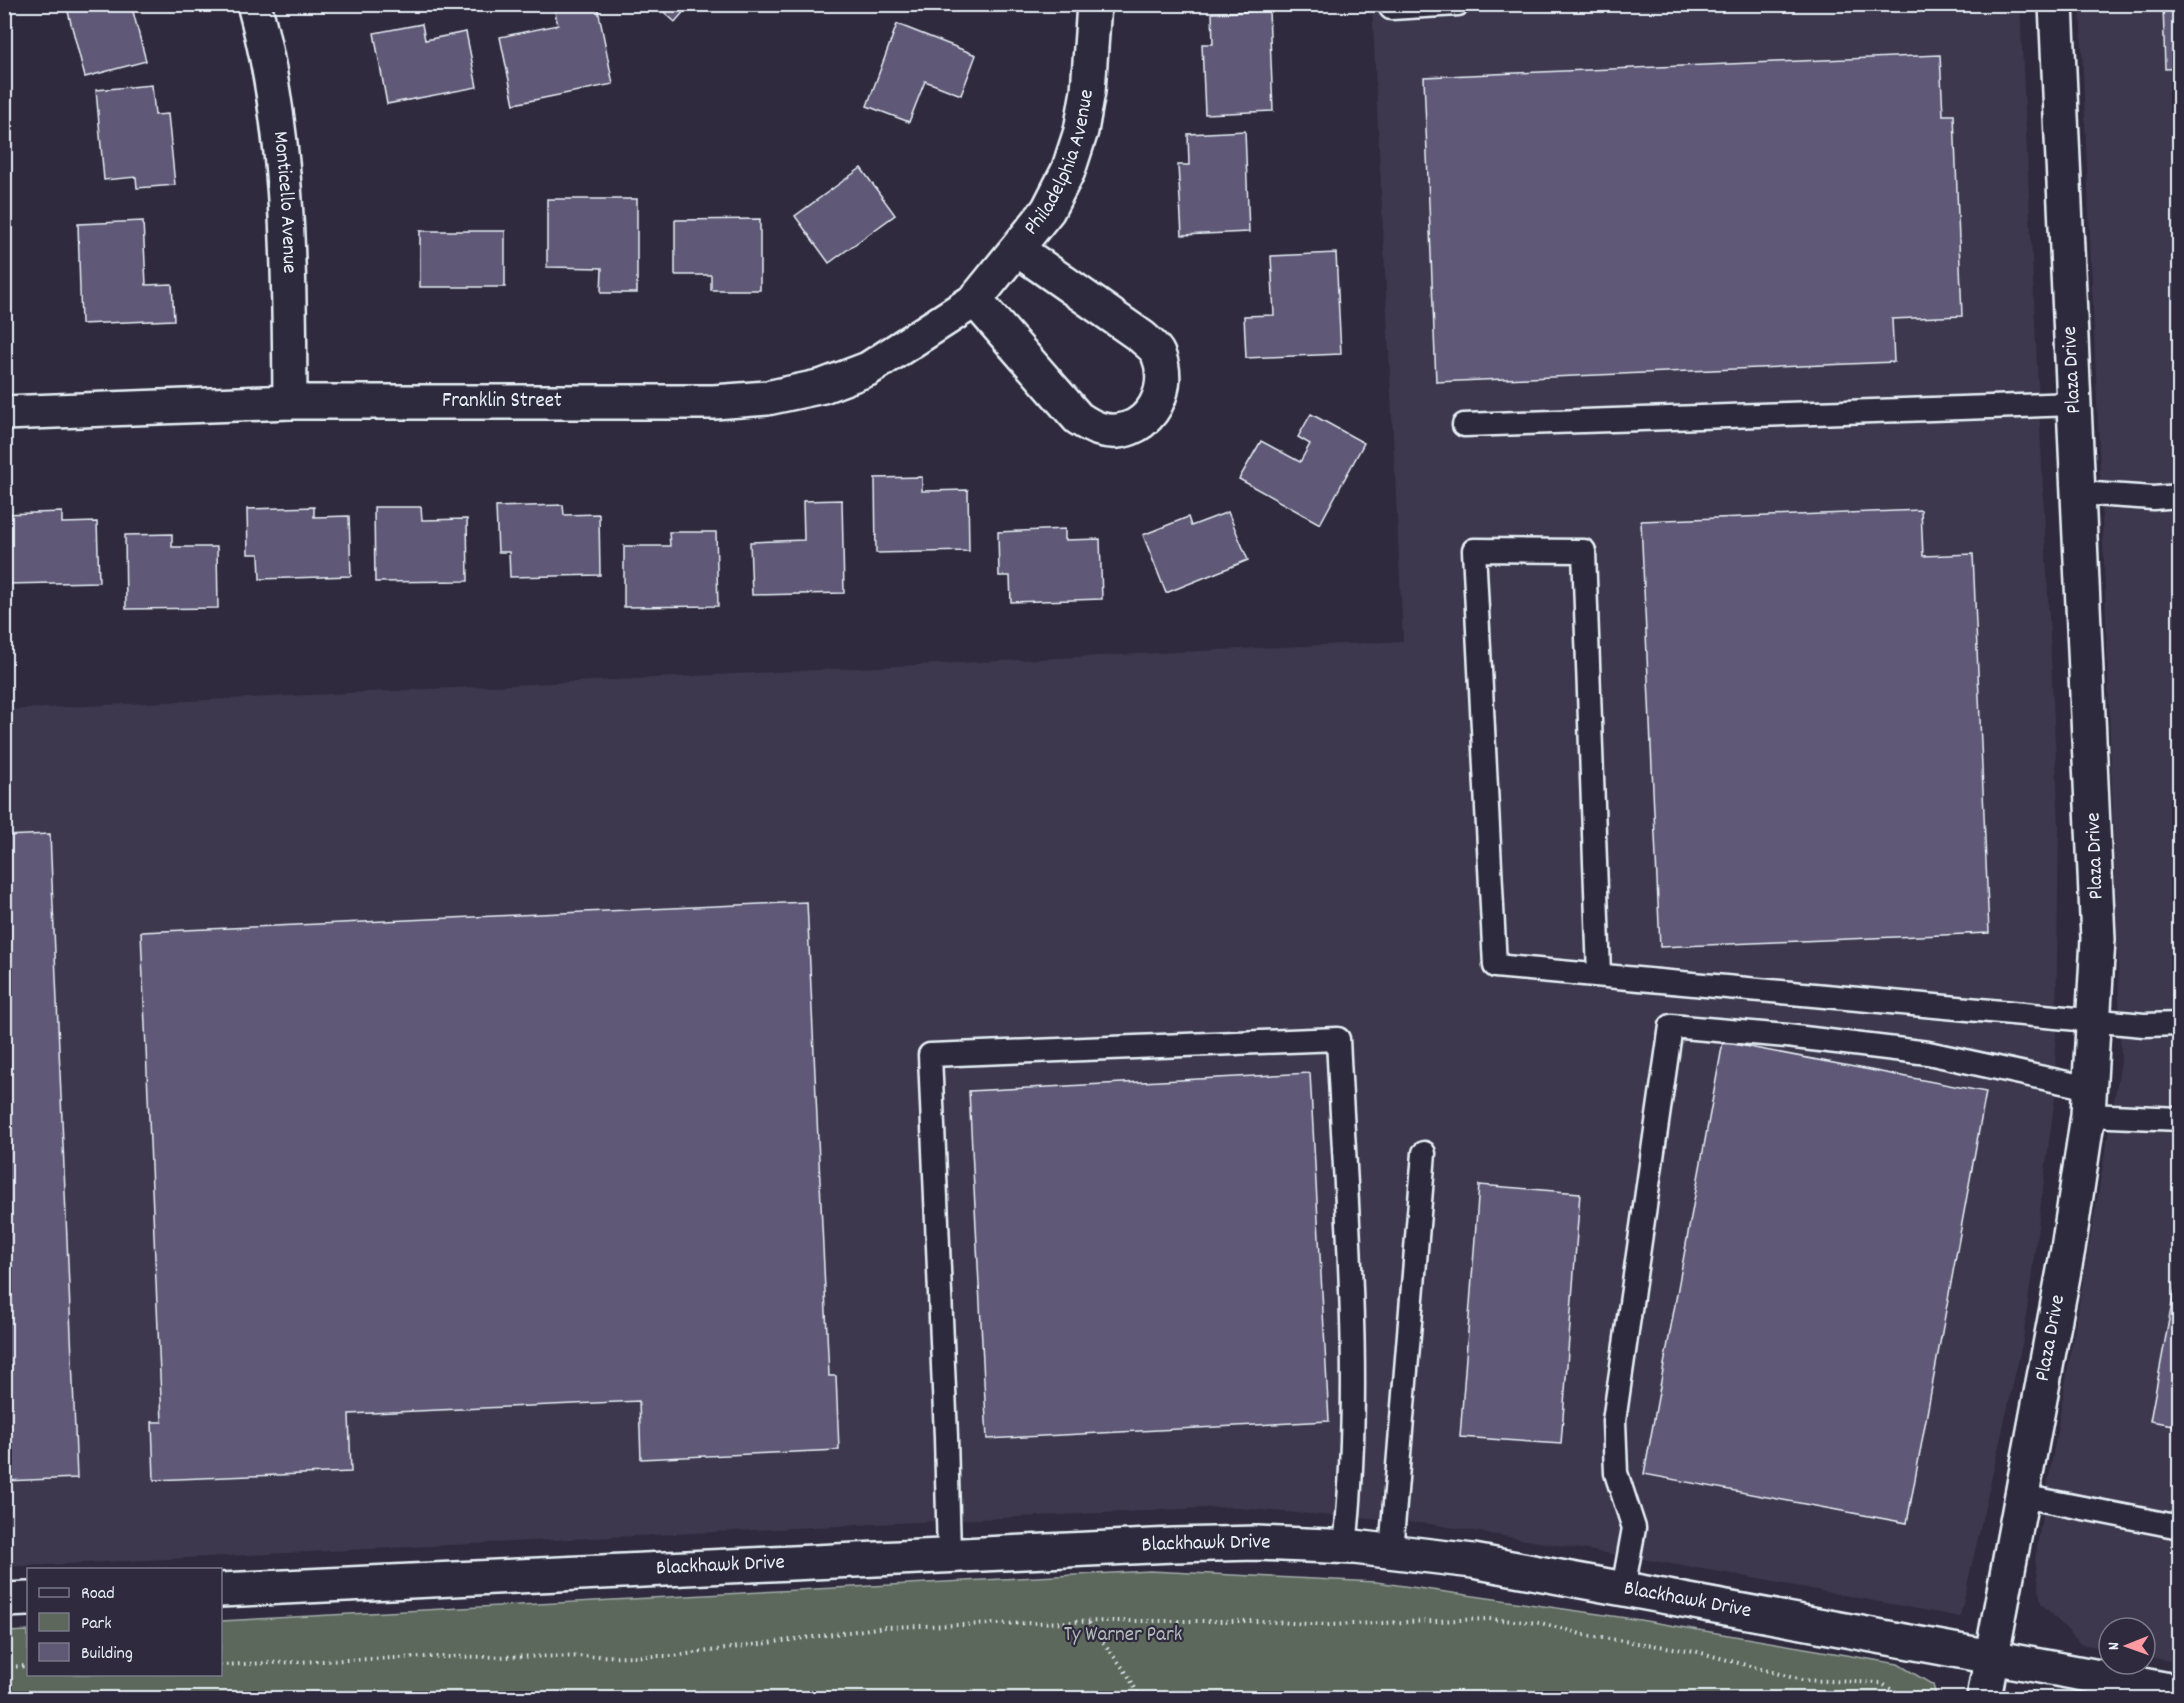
<svg xmlns="http://www.w3.org/2000/svg" width="2184" height="1703" font-family="Dekko,sans-serif">
<style>
.built{fill:#3d384e}
.green{fill:#5d675b;stroke:#a2acaa;stroke-width:1.5}
.building{fill:#5f5976;stroke:#e8f1f8;stroke-width:1.5}
.lines{fill:none;stroke-linecap:round;stroke-linejoin:round}
.lane-casing{stroke:#e8f1f8;stroke-width:27}
.street-casing{stroke:#e8f1f8;stroke-width:38}
.path{stroke:#e8f1f8;stroke-width:4;stroke-dasharray:1.5 4.5;stroke-linecap:butt}
.lane{stroke:#2f2a3d;stroke-width:22}
.street{stroke:#2f2a3d;stroke-width:33}
.labels{text-anchor:middle;dominant-baseline:central;stroke-width:4.5;stroke-linejoin:round;paint-order:stroke}
.street-label{font-size:21px;fill:#e8f1f8;stroke:#2f2a3d}
.park-label{font-size:21px;fill:#b0bab9;stroke:#2f2a3d}
</style>
<rect width="100%" height="100%" fill="#2f2a3d"/>
<filter id="ink" filterUnits="userSpaceOnUse"><feTurbulence type="fractalNoise" baseFrequency=".0167" numOctaves="2"/><feDisplacementMap in="SourceGraphic" scale="12" xChannelSelector="R" yChannelSelector="G"/><feConvolveMatrix kernelMatrix="1 2 1 2 8 2 1 2 1" color-interpolation-filters="sRGB"/></filter>
<g filter="url(#ink)">
<g class="built">
<path d="M1372,5h648l39,821 -4,271 -32,243 -63,277 -234,-44 -296,-49 -205,-17 -1220,60v-857l1398,-69z"/>
<path d="M2080,5h99v1658l-34,-7v-28h-36v21l-28,-5 -40,-41 -6,-45 86,-497 -16,-471z"/>
</g>
<path class="green" d="M1150,1571l226,11 264,38 258,44 35,21 4,13h-1932v-66l23,-1v43h192l1,-53z"/>
<g class="building">
<path d="M66,4h65l15,57 -61,16z"/>
<path d="M553,4h44l16,80 -99,20 -14,-67 58,-12z"/>
<path d="M655,4h35l-15,18z"/>
<path d="M2163,4h17v64l-15,1z"/>
<path d="M1269,11l4,100 -68,3 -3,-70h11l-1,-31z"/>
<path d="M422,24l3,16 41,-8 11,55 -90,17 -13,-71z"/>
<path d="M897,24l79,31 -15,40 -36,-14 -16,41 -42,-16z"/>
<path d="M1940,55l3,60h11l8,201 -70,3 2,43 -458,20 -12,-305z"/>
<path d="M152,85l3,30 13,-1 7,71 -38,3 -1,-11 -32,3 -8,-90z"/>
<path d="M1245,131l4,101 -67,3 -4,-70h11l-1,-31z"/>
<path d="M861,168l34,47 -66,48 -34,-47z"/>
<path d="M547,199h90v94h-36l1,-25 -55,-1z"/>
<path d="M760,219v71h-49v-15h-36v-55z"/>
<path d="M143,221l3,64 26,-1 2,36 -93,4 -3,-100z"/>
<rect x="420" y="231" width="85" height="56"/>
<path d="M4,235l3,65h-3z"/>
<path d="M1336,253l5,101 -95,4 -2,-42 30,-1 -3,-59z"/>
<path d="M1311,414l53,29 -44,81 -81,-45 22,-38 39,21 10,-18 -12,-7z"/>
<path d="M922,477v14l46,-1 1,61 -93,2 -1,-75z"/>
<path d="M842,500l2,93 -92,2 -2,-53 54,-2 -1,-39z"/>
<path d="M563,505l1,10 35,-1 1,61 -90,2 -1,-25h-11l-2,-45z"/>
<path d="M314,507v10l35,-1 2,60 -91,3 -1,-25h-11l-1,-45z"/>
<path d="M374,507h47l1,13 45,-1 1,62 -93,1z"/>
<path d="M1921,510l2,46 50,-2 16,379 -329,14 -19,-426z"/>
<path d="M62,512v11l35,-1 2,60 -91,2 -1,-25h-3v-45z"/>
<path d="M1228,512l20,48 -82,33 -23,-58 45,-18 3,9z"/>
<path d="M1065,529v11l35,-1 2,60 -91,3 -1,-26h-11l-1,-44z"/>
<path d="M669,532h47l2,74 -94,1v-61h46z"/>
<path d="M172,534v13h45l1,61 -92,1 -1,-74z"/>
<path d="M50,834l27,644 -73,3v-645z"/>
<path d="M807,902l22,474h7l3,74 -198,9 -2,-58 -290,13 2,58 -197,8 -2,-58h10l-21,-490z"/>
<path d="M1723,1042l263,50 -79,431 -263,-49z"/>
<path d="M1310,1073l19,348 -342,18 -18,-348z"/>
<path d="M1479,1185l101,8 -19,251 -101,-7z"/>
<path d="M2180,1261v165l-30,-5z"/>
</g>
<g class="lines">
<g class="lane-casing">
<g id="lane">
<path d="M1391,4v4l67,-4"/>
<path d="M1464,425l611,-21"/>
<path d="M2079,493l74,5 27,-2"/>
<path d="M1599,975l-15,-424 -110,-1 21,416 649,59 36,-1"/>
<path d="M2088,1115l92,4"/>
<path d="M2022,1496l158,31"/>
<path d="M1391,1551l33,-398"/>
<path d="M949,1555l-3,-118 -16,-382 408,-16c8,169 25,340 7,508"/>
<path d="M1623,1589l11,-61 -18,-55 -2,-52 57,-395 116,10 141,17 162,35"/>
</g>
</g>
<g class="street-casing">
<g id="street">
<path id="s1" d="M254,4c36,130 35,264 36,398"/>
<path d="M975,300l103,118c6,4 14,9 21,11 45,13 76,-36 59,-75 -3,-7 -11,-12 -16,-17l-124,-87"/>
<path id="s2" d="M4,413l286,-11h424l53,-4 56,-12 45,-17 107,-69 73,-90 20,-39 13,-40 7,-40 6,-87"/>
<path id="s3" d="M220,1590l953,-45 84,-2 97,4 119,14 707,131"/>
<path d="M4,1600l24,-1"/>
<path id="s4" d="M1984,1698l84,-449 20,-134 10,-176 -42,-935"/>
</g>
</g>
<g class="path">
<path d="M1089,1623l39,52 12,23"/>
<path d="M220,1665l202,-8 251,-1 212,-29 222,-6h153l66,4 162,-6 53,4 47,13 106,15 108,29 79,3 24,15"/>
<path d="M4,1667l24,-1"/>
</g>
<use href="#lane" class="lane"/>
<use href="#street" class="street"/>
</g>
</g>
<g class="labels">
<g class="street-label">
<text stroke="none"><textPath href="#s2" startOffset="1161">Philadelphia Avenue</textPath></text>
<text stroke="none"><textPath href="#s1" startOffset="201">Monticello Avenue</textPath></text>
<text transform="translate(2073 370) rotate(-93)">Plaza Drive</text>
<text stroke="none"><textPath href="#s2" startOffset="498">Franklin Street</textPath></text>
<text transform="translate(2096 856) rotate(-92)">Plaza Drive</text>
<text stroke="none"><textPath href="#s4" startOffset="366">Plaza Drive</textPath></text>
<text stroke="none"><textPath href="#s3" startOffset="987">Blackhawk Drive</textPath></text>
<text stroke="none"><textPath href="#s3" startOffset="501">Blackhawk Drive</textPath></text>
<text stroke="none"><textPath href="#s3" startOffset="1473">Blackhawk Drive</textPath></text>
</g>
<g class="park-label">
<text x="1123" y="1636">Ty Warner Park</text>
</g>
</g>
<rect width="2184" height="1703" fill="none" stroke="#2f2a3d" stroke-width="24"/>
<rect x="12" y="12" width="2160" height="1679" fill="none" stroke="#e8f1f8" stroke-width="2" filter="url(#ink)"/>
<rect x="27" y="1568" width="195" height="108" fill="#2f2a3d" stroke="#797a88" stroke-width="1.5"/>
<rect x="39" y="1588" width="30" height="9" fill="#2f2a3d" stroke="#797a88" stroke-width="1.5"/>
<text x="81" y="1598" font-size="18" fill="#e8f1f8">Road</text>
<rect x="39" y="1613" width="30" height="18" fill="#5d675b" stroke="#797a88" stroke-width="1.5"/>
<text x="81" y="1628" font-size="18" fill="#e8f1f8">Park</text>
<rect x="39" y="1643" width="30" height="18" fill="#5f5976" stroke="#797a88" stroke-width="1.5"/>
<text x="81" y="1658" font-size="18" fill="#e8f1f8">Building</text>
<g transform="translate(2127 1646) rotate(269)"><circle r="28" fill="#2f2a3d" stroke="#797a88" stroke-width="1.5"/>
<path d="M0-4.5L10 22L0 15L-10 22Z" fill="#ff9aa2"/>
<text y="-9" font-size="16" font-weight="bold" text-anchor="middle" fill="#e8f1f8">N</text>
</g>
</svg>
